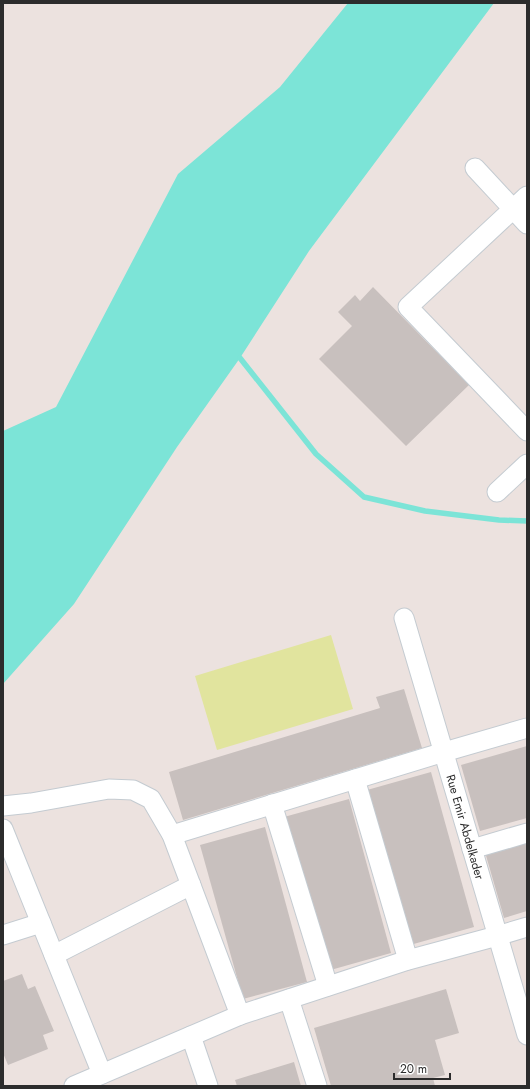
<svg xmlns="http://www.w3.org/2000/svg" width="530" height="1089" font-family="Jost,sans-serif">
<style>
.pitch{fill:#e1e49e}
.water{fill:#7ce4d7}
.lines{fill:none;stroke-linecap:round;stroke-linejoin:round}
.stream{stroke:#7ce4d7;stroke-width:5.5}
.building{fill:#c8c0be}
.minor-casing{stroke:#c4cbd1;stroke-width:21}
.minor{stroke:#fff;stroke-width:19}
.labels{text-anchor:middle;dominant-baseline:central;stroke-width:4;stroke-linejoin:round;paint-order:stroke}
.street-label{font-size:12px;fill:#2c2c2c;stroke:#fff}
</style>
<rect width="100%" height="100%" fill="#ece2df"/>
<path class="pitch" d="M331,635l22,74 -136,41 -22,-74z"/>
<path class="water" d="M348,3h146l-185,248 -69,107 -63,89 -103,157 -71,80v-253l53,-24 122,-233 102,-87z"/>
<g class="lines">
<path class="stream" d="M240,358l76,96 48,43 61,14 74,9 28,1"/>
</g>
<g class="building">
<path d="M373,287l96,98 -63,61 -87,-87 33,-33 -14,-14 17,-17 5,6z"/>
<path d="M404,689l18,59 -239,72 -14,-48 211,-64 -4,-11z"/>
<path d="M527,746v72l-47,13 -19,-66z"/>
<path d="M431,772l43,155 -64,18 -43,-155z"/>
<path d="M349,799l42,154 -64,18 -43,-154z"/>
<path d="M265,827l42,155 -64,17 -43,-154z"/>
<path d="M527,840v71l-23,7 -19,-66z"/>
<path d="M22,974l6,15 7,-3 19,45 -11,4 5,14 -40,16 -5,-12v-72z"/>
<path d="M446,989l13,44 -24,7 10,35 -12,3 2,8h-104l-17,-58z"/>
<path d="M294,1062l7,24h-64l-2,-6z"/>
</g>
<g class="lines">
<g class="minor-casing">
<g id="minor">
<path d="M475,168l52,56"/>
<path d="M527,196l-119,111 119,124"/>
<path d="M497,492l30,-28"/>
<path d="M404,618l123,417"/>
<path d="M355,779l53,181"/>
<path d="M272,804l56,182"/>
<path d="M3,806l28,-3 78,-14 24,1 18,9 21,36 68,180"/>
<path d="M3,829l99,245"/>
<path d="M172,835l272,-83 83,-24"/>
<path d="M472,849l55,-16"/>
<path d="M3,935l38,-12"/>
<path d="M54,955l137,-70"/>
<path d="M289,999l28,87"/>
<path d="M191,1036l17,50"/>
<path d="M74,1086l166,-71 168,-55 89,-24 30,-9"/>
</g>
</g>
<use href="#minor" class="minor"/>
</g>
<g class="labels">
<g class="street-label">
<text transform="translate(465 827) rotate(74)">Rue Emir Abdelkader</text>
</g>
</g>
<rect width="530" height="1089" fill="none" stroke="#2c2c2c" stroke-width="8"/>
<path d="M394 1073v6h56v-6" fill="none" stroke="#2c2c2c" stroke-width="2"/>
<text x="400" y="1073" font-size="12" fill="#2c2c2c" stroke="#ffffff" stroke-width="3" paint-order="stroke">20 m</text>
</svg>
